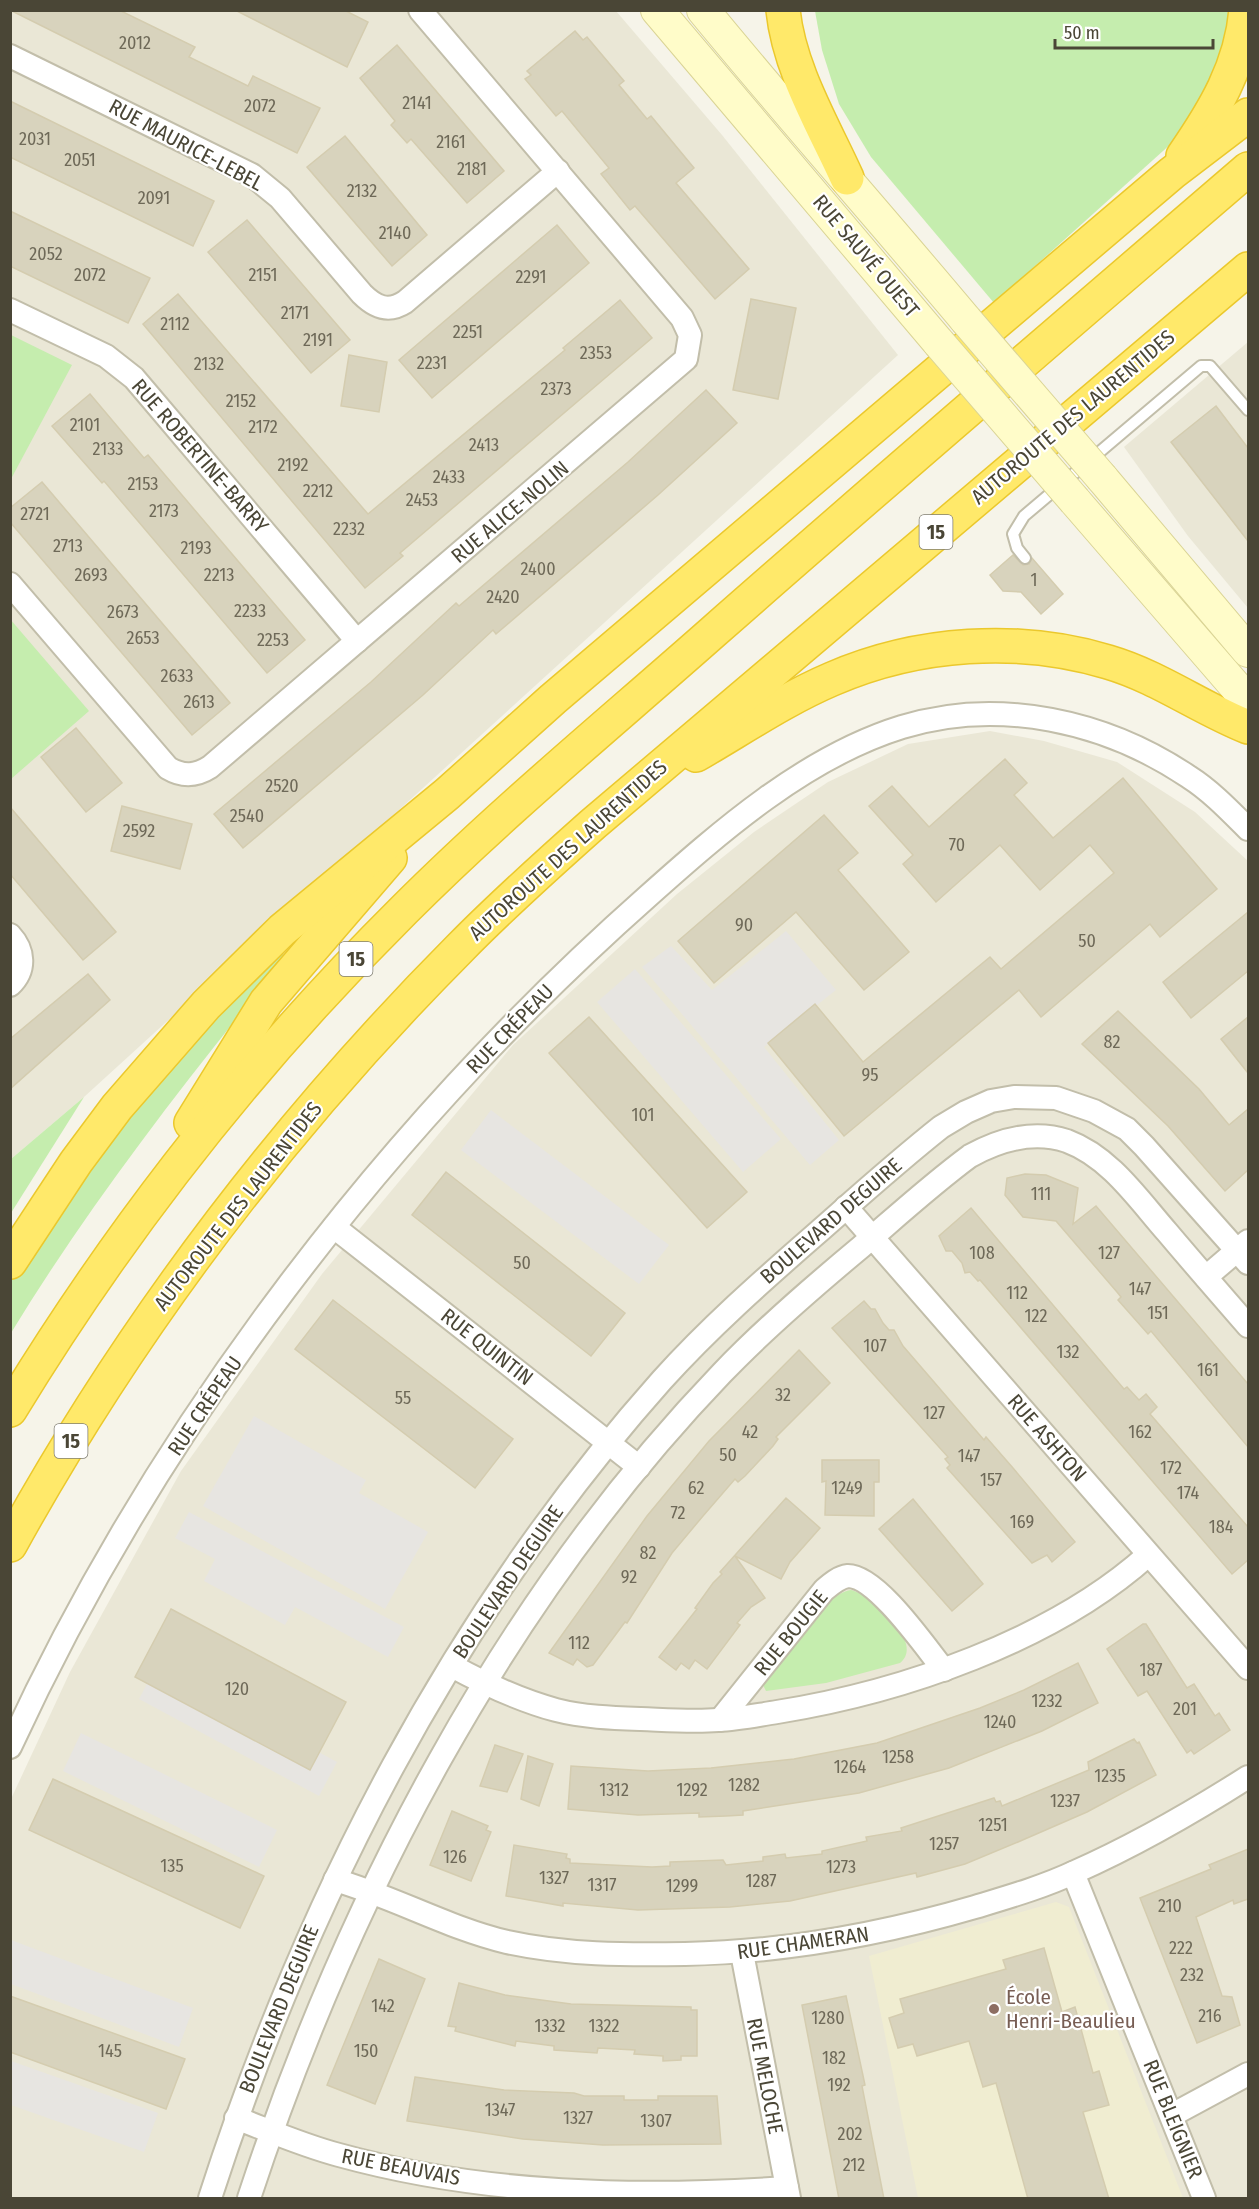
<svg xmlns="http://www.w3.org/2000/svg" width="1259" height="2209" font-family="'Fira Sans Condensed',sans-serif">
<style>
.residential{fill:#eae7d6}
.education{fill:#f0edd1}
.green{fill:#c5edae}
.parking{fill:#e7e5e1}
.building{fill:#d8d3bd;stroke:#d4ccaf;stroke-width:1.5}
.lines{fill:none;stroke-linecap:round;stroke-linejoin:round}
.lane-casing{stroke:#c2beaa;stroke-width:14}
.street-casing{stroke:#c2beaa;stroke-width:26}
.secondary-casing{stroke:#dad495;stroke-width:34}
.highway-casing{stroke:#ebc82d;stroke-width:36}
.lane{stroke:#fff;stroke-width:10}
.street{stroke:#fff;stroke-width:22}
.secondary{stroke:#fffcc9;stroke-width:32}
.highway{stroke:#ffe96a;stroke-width:33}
.secondary-bridge-casing{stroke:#dad495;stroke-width:34;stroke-linecap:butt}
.secondary-bridge{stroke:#fffcc9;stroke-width:32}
.education-dot{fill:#8d6e63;stroke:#fff;stroke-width:2}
.labels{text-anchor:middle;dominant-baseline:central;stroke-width:4.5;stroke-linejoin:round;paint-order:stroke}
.number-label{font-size:18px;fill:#6e6958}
.shield{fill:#fff;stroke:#807e72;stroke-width:1.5}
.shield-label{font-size:20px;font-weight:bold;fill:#4a4636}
.street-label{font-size:21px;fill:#4a4636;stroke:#fff}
.education-label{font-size:21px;fill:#785e54;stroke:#fff;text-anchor:start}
</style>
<rect width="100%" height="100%" fill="#f6f4e9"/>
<g class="residential">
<path d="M11,11h605l106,124 176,220 -814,742 -73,62z"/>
<path d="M1248,342v266l-60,-72 -64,-89z"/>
<path d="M990,731l54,10 73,21 78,50 53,49v1337h-1237v-399l59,-127 111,-201 141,-197 191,-229 164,-151 77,-62 74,-50 80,-38z"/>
</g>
<path class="education" d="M1056,1902l13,5 114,291h-265l-49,-242z"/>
<g class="green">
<path d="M1233,10v8l-25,77 -35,47 -179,161 -123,-146 -32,-53 -17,-54 -7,-39z"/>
<path d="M11,335l61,30 -61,114z"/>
<path d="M10,619l79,92 -78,68h-1z"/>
<path d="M275,947l11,10c-98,121 -194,243 -275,376v-57l73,-112z"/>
<path d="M84,1097l-73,116v-54z"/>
<path d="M851,1590c21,5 75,54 49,73l-74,20 -60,8 -4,-8c19,-24 59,-89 89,-93z"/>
</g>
<g class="parking">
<path d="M786,931l50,59 -72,57 75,93 -29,25 -168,-198 29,-21 41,44z"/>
<path d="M635,969l146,170 -38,33 -146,-170z"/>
<path d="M491,1110l178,135 -30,39 -178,-134z"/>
<path d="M254,1416l112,64 -7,13 69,39 -43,77 -182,-103z"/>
<path d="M189,1512l215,115 -16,30 -93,-50 -10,18 -81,-44 11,-22 -40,-21z"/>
<path d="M157,1665l180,97 -18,34 -180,-97z"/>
<path d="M81,1733l196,97 -18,37 -196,-96z"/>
<path d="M11,1940l182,68 -14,39 -168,-63z"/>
<path d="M11,2061l147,52 -14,39 -133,-47z"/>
</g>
<g class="building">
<path d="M10,10h109l76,37 -6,10 59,29 5,-10 67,32 -23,45z"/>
<path d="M235,10h109l24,12 -21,45z"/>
<path d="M575,31l8,9 4,-3 37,44 -5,4 28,34 4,-3 43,52 -18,15 73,86 -34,30 -80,-93 -5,4 -29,-36 8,-6 -47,-57 -6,5 -31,-37 6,-4 -4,-4z"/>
<path d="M397,45l107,126 -37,32 -56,-64 -4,4 -16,-18 4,-4 -35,-43z"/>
<path d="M10,101l204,100 -21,45 -183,-89z"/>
<path d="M345,136l82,99 -35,31 -85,-99z"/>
<path d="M10,211l140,67 -22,45 -118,-57z"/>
<path d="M247,220l103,120 -39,33 -103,-121z"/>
<path d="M557,225l32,38 -157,135 -33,-38z"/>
<path d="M178,294l190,220 197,-164 -2,-2 57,-48 32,38 -252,215 3,3 -38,32 -222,-264z"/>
<path d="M751,299l45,9 -18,91 -45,-9z"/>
<path d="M349,355l38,7 -8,50 -38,-6z"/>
<path d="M706,390l31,33 -79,72 -162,139 -3,-4 -70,65 -180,153 -29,-34 157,-132 85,-79 3,3 169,-144z"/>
<path d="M90,394l54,64 4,-3 157,185 -38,33 -163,-192 -2,2 -50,-57z"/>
<path d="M1216,406l32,42v93l-77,-99z"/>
<path d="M42,482l188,221 -38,32 -182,-213v-14z"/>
<path d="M1013,555l10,10 6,-1 3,-6 31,36 -22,20 -20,-22 -18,-1 -13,-16z"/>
<path d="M76,728l46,55 -36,29 -45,-55z"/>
<path d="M1005,759l22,24 -13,12 39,43 70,-60 94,111 -57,48 -10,-13 -109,93 -22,-27 -175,146 -76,-93 47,-39 48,58 127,-105 11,12 113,-96 -24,-28 -50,45 -40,-45 -64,57 -33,-38 10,-9 -44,-49 23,-20 37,41z"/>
<path d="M122,806l70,18 -12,45 -69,-18z"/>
<path d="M10,807l106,125 -33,28 -73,-86z"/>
<path d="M824,815l34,38 -20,17 71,82 -45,38 -68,-78 -82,71 -36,-42z"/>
<path d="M1248,912v59l-57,47 -28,-36z"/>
<path d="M88,974l22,26 -100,89v-50z"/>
<path d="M1118,1011l81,78 30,36 19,-16v61l-23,21 -57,-65 -86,-82z"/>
<path d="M589,1017l158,175 -40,36 -158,-175z"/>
<path d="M1248,1017v56l-27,-34z"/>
<path d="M446,1172l179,141 -34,43 -179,-141z"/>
<path d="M1025,1174l21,1 32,13 -5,36 23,-18 152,178v63l-97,-116 -3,3 -30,-34 3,-3 -4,-5 -61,-71 -33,-4 -18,-22 2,-17z"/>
<path d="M971,1208l153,181 3,-2 12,13 7,-6 11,13 -7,7 98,113v33l-16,14 -252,-294 -2,1 -8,-9 -5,1 -3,-10 -10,-12h-6l-7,-15z"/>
<path d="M333,1300l180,139 -38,49 -180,-139z"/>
<path d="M864,1301l7,8h4l8,14 6,7h5l9,16 81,94 2,-3 27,31 62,74 -23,20 -5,-7 -15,8 -85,-95 3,-3 -5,-6 3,-2 -116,-129z"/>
<path d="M799,1350l31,33 -54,54 2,2 -5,7 -28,30 -7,6 -3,-3 -32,37 -31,37 -45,70 -2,-1 -32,43 -6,2 -10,-8 -4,6 -24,-12 98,-137 62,-75z"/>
<path d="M822,1460h57v22h-5v34l-49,-1 1,-34 -4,1z"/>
<path d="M786,1498l34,30 -30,34 -9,17 -46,-23 30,42 -14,9 -14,16 3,2 -33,44 -12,-9 -6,9 -8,-6 -5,7 -17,-13 38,-48 -2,-1 18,-25 9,-9 -2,-2z"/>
<path d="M913,1499l70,85 -31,27 -73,-82z"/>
<path d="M171,1609l175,93 -36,68 -175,-93z"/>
<path d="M1143,1624h3l41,64 7,-4 21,32 4,-3 11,17 -36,24 -3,-4 -4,3 -40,-62 -9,5 -31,-47z"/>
<path d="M1078,1663l20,40 -56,28 -93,37 -90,25 -116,18v4l-17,1 -27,1v-4l-61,2 -70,-6 3,-43 77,5 63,-3 83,-9 83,-16 103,-35 44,-18z"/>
<path d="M1134,1739l3,4 2,-1 17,33 -69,37 -69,30 -53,22 -48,13 -1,-4 -126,28 -60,6 -92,3 -75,-7v3l-57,-10 8,-51 53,9 -1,4 4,1v4l82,4 18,-1v-4l53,-2 3,5 37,-4v-4l22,-3 1,4 36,-4v-3l45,-10 -1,-4 36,-6 -1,-3 93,-30 2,4 4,-1 2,5 87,-36 -1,-8z"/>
<path d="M495,1745l28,9 -16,38 -27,-6z"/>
<path d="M528,1756l25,8 -14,42 -18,-7z"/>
<path d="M53,1779l211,97 -24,52 -211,-98z"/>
<path d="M452,1811l36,15 -2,4 5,2 -20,49 -41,-16z"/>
<path d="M1248,1849v50l-14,5 -1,-4 -37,17 26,79 10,1 8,28 -43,18 -57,-145 71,-29 -2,-4z"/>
<path d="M1044,1948l18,64 13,-5 18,66 6,-2 10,34 -26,7 26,87h-81l-32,-116 -13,4 -14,-46 -52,15 -4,-12 -15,4 -9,-30 15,-5 -4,-14 106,-30 -3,-9z"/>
<path d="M379,1959l46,20 -50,125 -48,-19z"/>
<path d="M459,1983l46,12 66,9 120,3v3h6v46h-16v4l-18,1v-5l-29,-2 1,-4 -37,-2 -1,5 -43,-3v-4l-38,-5 -1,5 -60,-15 1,-4 -8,-1z"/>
<path d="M10,1996l175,63 -19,50 -156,-57z"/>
<path d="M846,1996l19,89 -3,1 22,113h-45l-37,-194z"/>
<path d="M415,2077l89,13 70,3 10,3h40v4h34v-4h59l4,48 -118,1 -80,-6 -116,-18z"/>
</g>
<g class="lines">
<g class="lane-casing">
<path id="lane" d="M1025,558l-8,-10 -4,-14 11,-18 177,-150h9l38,44"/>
</g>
<g class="street-casing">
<g id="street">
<path d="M10,56l242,119 28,23 82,96c13,13 26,19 43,8l153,-131"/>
<path d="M10,310l96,46 28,22 223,263"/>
<path d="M10,584l158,184c15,9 28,8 42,-1l476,-408 4,-24 -8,-17 -262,-308"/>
<path d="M10,935c14,15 16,35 0,50"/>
<path d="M846,1207l402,461"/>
<path d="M334,1227l305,240"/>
<path d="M1206,1277l42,-36"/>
<path d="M452,1666c33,18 67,34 104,44 27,7 57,8 85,9 26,1 52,3 77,1 20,-1 39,-5 59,-8 125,-20 275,-71 371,-157"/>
<path d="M720,1720l104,-130c7,-6 15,-13 24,-14 29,0 78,72 96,94"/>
<path d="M10,1747c147,-319 374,-617 637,-850 74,-66 158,-140 255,-170 97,-30 204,-6 287,50 22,14 41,34 59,52"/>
<path d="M1073,1873l131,325"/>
<path d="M335,1880c59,17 113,48 172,62 59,13 119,13 178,12 100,-2 194,-19 290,-47 33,-10 68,-20 100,-35 61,-27 118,-60 173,-95"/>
<path d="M742,1953l47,245"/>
<path d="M1172,2115l76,-41"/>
<path d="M236,2118c34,13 68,28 103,37 145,40 299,43 448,33"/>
<path d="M210,2198c96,-298 242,-582 452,-818 47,-52 100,-99 154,-146 41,-36 82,-73 125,-107l25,-15 25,-11 23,-4 42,1 38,13 33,18 17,17 104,117"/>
<path d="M249,2198c98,-298 254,-597 473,-825 43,-45 91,-86 139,-126 36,-31 71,-63 109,-91 29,-16 64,-26 97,-15 43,16 71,58 100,91 27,32 54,63 81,94"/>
</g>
</g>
<g class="secondary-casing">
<g id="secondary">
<path d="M657,10l282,333"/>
<path d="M703,10c86,105 176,206 263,310"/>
<path d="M1102,478l146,173"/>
<path d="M1075,501l173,200"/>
</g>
</g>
<g class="highway-casing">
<g id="highway">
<path d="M783,10c6,59 40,115 64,168"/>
<path d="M1183,156c31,-45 58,-89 63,-146"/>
<path d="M696,755c45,-26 89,-56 136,-76 85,-37 187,-44 276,-17 51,15 92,46 140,65"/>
<path d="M191,1123l75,-121 124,-144"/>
<path d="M10,1262l66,-100 41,-55 89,-102 76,-75 165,-136 106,-95 619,-526 76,-58"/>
<path d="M10,1410c110,-181 244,-351 394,-500 98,-98 205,-186 309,-278 177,-156 356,-309 535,-463"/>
<path d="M10,1545c121,-219 274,-420 450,-597 42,-43 88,-84 133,-124l655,-555"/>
</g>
</g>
<use href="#lane" class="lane"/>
<use href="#street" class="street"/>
<use href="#secondary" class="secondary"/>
<use href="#highway" class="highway"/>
<g class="secondary-bridge-casing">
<g id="secondary-bridge">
<path d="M966,320l136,158"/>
<path d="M939,343l136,158"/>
</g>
</g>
<use href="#secondary-bridge" class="secondary-bridge"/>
</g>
<circle class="education-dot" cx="994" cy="2009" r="6"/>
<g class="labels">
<g class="number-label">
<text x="135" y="43">2012</text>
<text x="417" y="103">2141</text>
<text x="260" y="106">2072</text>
<text x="35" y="139">2031</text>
<text x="451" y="142">2161</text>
<text x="80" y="160">2051</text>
<text x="472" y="169">2181</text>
<text x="362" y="191">2132</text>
<text x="154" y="198">2091</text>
<text x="395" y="233">2140</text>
<text x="46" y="254">2052</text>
<text x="90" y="275">2072</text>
<text x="263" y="275">2151</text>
<text x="531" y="277">2291</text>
<text x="295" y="313">2171</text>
<text x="175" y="324">2112</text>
<text x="468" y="332">2251</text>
<text x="318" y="340">2191</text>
<text x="596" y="353">2353</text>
<text x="432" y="363">2231</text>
<text x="209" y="364">2132</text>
<text x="556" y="389">2373</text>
<text x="241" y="401">2152</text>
<text x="85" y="425">2101</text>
<text x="263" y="427">2172</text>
<text x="484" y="445">2413</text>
<text x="108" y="449">2133</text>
<text x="293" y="465">2192</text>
<text x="449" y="477">2433</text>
<text x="143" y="484">2153</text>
<text x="318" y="491">2212</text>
<text x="422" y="500">2453</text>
<text x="164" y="511">2173</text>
<text x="35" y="514">2721</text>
<text x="349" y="529">2232</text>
<text x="68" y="546">2713</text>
<text x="196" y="548">2193</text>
<text x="538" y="569">2400</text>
<text x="91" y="575">2693</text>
<text x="219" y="575">2213</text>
<text x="1034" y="580">1</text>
<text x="503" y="597">2420</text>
<text x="250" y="611">2233</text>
<text x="123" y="612">2673</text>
<text x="143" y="638">2653</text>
<text x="273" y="640">2253</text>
<text x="177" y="676">2633</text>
<text x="199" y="702">2613</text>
<text x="282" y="786">2520</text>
<text x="247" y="816">2540</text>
<text x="139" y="831">2592</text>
<text x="957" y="845">70</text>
<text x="744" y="925">90</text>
<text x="1087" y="941">50</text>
<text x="1112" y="1042">82</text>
<text x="870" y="1075">95</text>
<text x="643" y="1115">101</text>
<text x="1041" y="1194">111</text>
<text x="982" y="1253">108</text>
<text x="1109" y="1253">127</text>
<text x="522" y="1263">50</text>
<text x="1140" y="1289">147</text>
<text x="1017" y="1293">112</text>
<text x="1158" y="1313">151</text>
<text x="1036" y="1316">122</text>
<text x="875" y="1346">107</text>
<text x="1068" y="1352">132</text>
<text x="1208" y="1370">161</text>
<text x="783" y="1395">32</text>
<text x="403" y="1398">55</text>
<text x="934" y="1413">127</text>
<text x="750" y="1432">42</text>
<text x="1140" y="1432">162</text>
<text x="728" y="1455">50</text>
<text x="969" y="1456">147</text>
<text x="1171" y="1468">172</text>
<text x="991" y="1480">157</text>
<text x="696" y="1488">62</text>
<text x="847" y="1488">1249</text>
<text x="1188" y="1493">174</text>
<text x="678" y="1513">72</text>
<text x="1022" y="1522">169</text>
<text x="1221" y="1527">184</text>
<text x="648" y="1553">82</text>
<text x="629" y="1577">92</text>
<text x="579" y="1643">112</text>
<text x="1151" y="1670">187</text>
<text x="237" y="1689">120</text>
<text x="1047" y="1701">1232</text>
<text x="1185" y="1709">201</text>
<text x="1000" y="1722">1240</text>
<text x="898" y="1757">1258</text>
<text x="850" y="1767">1264</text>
<text x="1110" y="1776">1235</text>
<text x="744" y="1785">1282</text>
<text x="614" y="1790">1312</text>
<text x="692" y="1790">1292</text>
<text x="1065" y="1801">1237</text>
<text x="993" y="1825">1251</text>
<text x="944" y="1844">1257</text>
<text x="455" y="1857">126</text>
<text x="172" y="1866">135</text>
<text x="841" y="1867">1273</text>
<text x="554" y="1878">1327</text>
<text x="761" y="1881">1287</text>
<text x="602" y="1885">1317</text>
<text x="682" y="1886">1299</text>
<text x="1170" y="1906">210</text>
<text x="1181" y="1948">222</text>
<text x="1192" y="1975">232</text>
<text x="383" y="2006">142</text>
<text x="1210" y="2016">216</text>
<text x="828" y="2018">1280</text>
<text x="550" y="2026">1332</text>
<text x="604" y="2026">1322</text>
<text x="110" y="2051">145</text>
<text x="366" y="2051">150</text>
<text x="834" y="2058">182</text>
<text x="839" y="2085">192</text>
<text x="500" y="2110">1347</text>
<text x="578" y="2118">1327</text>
<text x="656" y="2121">1307</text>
<text x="850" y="2134">202</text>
<text x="854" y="2165">212</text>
</g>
<g class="shield">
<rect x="919.5" y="515" width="33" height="34" rx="4.5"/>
<rect x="339.5" y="942" width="33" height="34" rx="4.5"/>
<rect x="54.5" y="1424" width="33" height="34" rx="4.5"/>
</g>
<g class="shield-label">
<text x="936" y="532">15</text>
<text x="356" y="959">15</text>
<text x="71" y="1441">15</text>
</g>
<g class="street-label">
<text transform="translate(186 145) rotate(28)">RUE MAURICE-LEBEL</text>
<text transform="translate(866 256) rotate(50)">RUE SAUVÉ OUEST</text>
<text transform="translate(1073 417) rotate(-40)">AUTOROUTE DES LAURENTIDES</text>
<text transform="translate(200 456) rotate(49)">RUE ROBERTINE-BARRY</text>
<text transform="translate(510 512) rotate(-40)">RUE ALICE-NOLIN</text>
<text transform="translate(568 850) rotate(-42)">AUTOROUTE DES LAURENTIDES</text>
<text transform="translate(510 1029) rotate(-46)">RUE CRÉPEAU</text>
<text transform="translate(238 1206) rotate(-52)">AUTOROUTE DES LAURENTIDES</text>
<text transform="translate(831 1221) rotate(-41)">BOULEVARD DEGUIRE</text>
<text transform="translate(487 1347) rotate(38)">RUE QUINTIN</text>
<text transform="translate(205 1406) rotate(-56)">RUE CRÉPEAU</text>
<text transform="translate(1047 1438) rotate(49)">RUE ASHTON</text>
<text transform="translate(508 1582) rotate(-56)">BOULEVARD DEGUIRE</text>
<text transform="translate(791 1633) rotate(-51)">RUE BOUGIE</text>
<text transform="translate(803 1943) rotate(-8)">RUE CHAMERAN</text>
<text transform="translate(279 2009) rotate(-68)">BOULEVARD DEGUIRE</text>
<text transform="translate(765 2076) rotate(79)">RUE MELOCHE</text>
<text transform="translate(1173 2119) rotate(68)">RUE BLEIGNIER</text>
<text transform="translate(401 2167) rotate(11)">RUE BEAUVAIS</text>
</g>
<g class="education-label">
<text x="1006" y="1997">École<tspan x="1006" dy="24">Henri-Beaulieu</tspan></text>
</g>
</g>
<rect width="1259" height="2209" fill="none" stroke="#4a4636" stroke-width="24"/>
<path d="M1055 39v9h158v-9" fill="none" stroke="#4a4636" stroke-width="3"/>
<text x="1064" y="39" font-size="18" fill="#4a4636" stroke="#ffffff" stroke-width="4.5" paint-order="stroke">50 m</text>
</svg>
